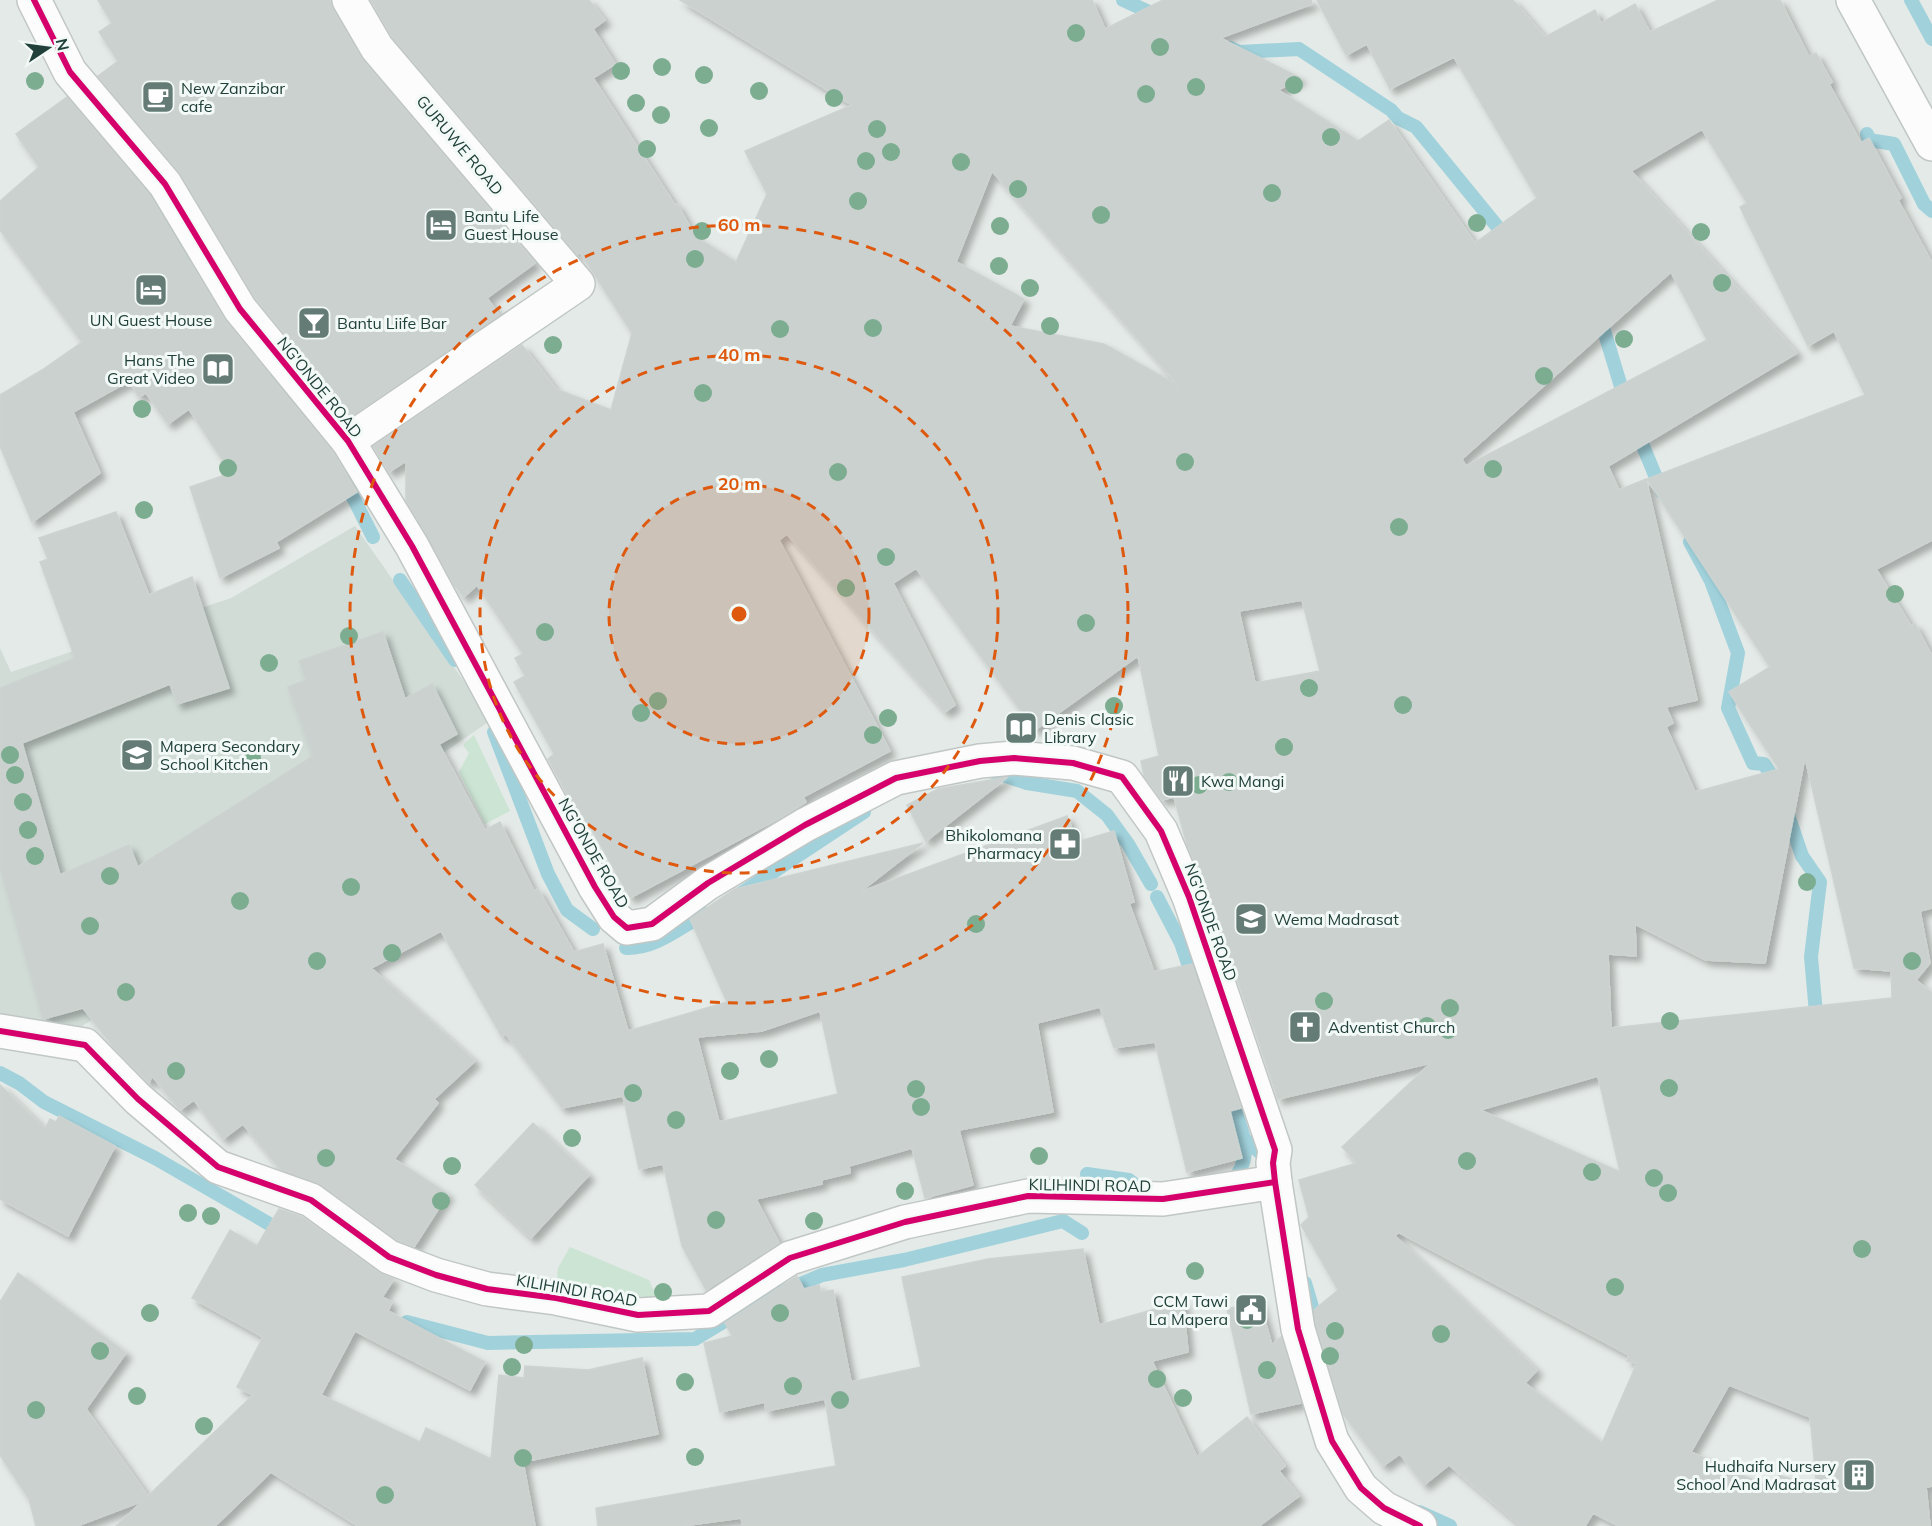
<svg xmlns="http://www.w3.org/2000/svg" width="1932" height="1526" font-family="Mulish,sans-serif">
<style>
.built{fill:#d1dcd7}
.green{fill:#cce4d4}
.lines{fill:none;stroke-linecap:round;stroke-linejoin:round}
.stream{stroke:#a1d2dc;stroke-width:14}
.building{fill:#cbd1cf;stroke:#cdd3d0;stroke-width:1.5;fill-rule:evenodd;filter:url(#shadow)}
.minor-casing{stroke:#c1c7c5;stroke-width:36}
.minor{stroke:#fbfcfb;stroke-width:33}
.cycleway-casing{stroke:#f2f9f6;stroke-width:10}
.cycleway{stroke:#d6006c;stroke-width:6}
.tree{fill:#7cad91}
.ring{fill:none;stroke:#de580e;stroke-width:3;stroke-dasharray:10 8}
.labels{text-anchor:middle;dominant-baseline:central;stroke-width:6;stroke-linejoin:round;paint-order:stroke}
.poi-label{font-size:16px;fill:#204039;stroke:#f2f9f6;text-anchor:start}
.street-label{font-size:16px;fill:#204039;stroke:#f2f9f6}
.centre{fill:#de580e;stroke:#f2f9f6;stroke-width:3}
.ring-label{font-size:18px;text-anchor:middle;font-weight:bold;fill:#de580e;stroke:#f2f9f6;stroke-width:6;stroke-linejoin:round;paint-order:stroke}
</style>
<defs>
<filter id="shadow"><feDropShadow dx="5.5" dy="5.5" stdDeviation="3" flood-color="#0004"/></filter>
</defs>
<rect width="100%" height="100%" fill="#e4eae7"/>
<path class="built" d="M355,526l136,194 -309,214 9,24 -141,88 -50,2v-400l11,24 220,-74z"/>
<g class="green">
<path d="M474,735l36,76 -25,13 -26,-52 10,-19 -6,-8z"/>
<path d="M570,1247l79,33 9,21 11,5 -105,-21 -7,-5 1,-12z"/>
</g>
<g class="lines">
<g class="stream">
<path d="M1123,0l37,17"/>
<path d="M1911,0l21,39"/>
<path d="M1230,48l9,4 60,-3 92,61 7,8 18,9 93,114"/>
<path d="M1867,134l2,6 25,4 30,60 8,7"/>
<path d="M138,174l51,80"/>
<path d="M1595,317l7,7 24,79"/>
<path d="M277,376l26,43"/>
<path d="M1636,429l26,63"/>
<path d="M344,479l29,58"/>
<path d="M1690,542l21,39 27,72 -10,55 25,55 11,1 14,22"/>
<path d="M400,580l55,80"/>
<path d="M494,732l54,142 19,36 26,19"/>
<path d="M991,771l36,12 50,8 30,24 21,29 23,40"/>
<path d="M1786,809l16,47 18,26 -9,75 6,67"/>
<path d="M740,894l124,-82"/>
<path d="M1157,897l24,46 13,38"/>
<path d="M626,948c30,1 54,-21 79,-34"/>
<path d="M0,1073l19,10 25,19 111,56 130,75"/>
<path d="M1229,1094c11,35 29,60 1,90"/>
<path d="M1242,1137l28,24"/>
<path d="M1087,1174l42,6 17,13"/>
<path d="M1305,1283l10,34 7,41"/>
<path d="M407,1322l81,21 207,-4 56,-34 71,-30 82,-15 159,-39 19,12"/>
<path d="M1419,1512l31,14"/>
</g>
</g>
<g class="building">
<path d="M98,0h232l3,9 30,51 172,203 -48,35 12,17 -147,101 -97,-118 -76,-126 -81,-96 20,-15 -19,-29 13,-9z"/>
<path d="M371,0h218l16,20 -12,9 22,35 -22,14 82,127 2,-1 19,33 40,25 31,-68 -22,-43 107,-46 -172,-105h412l13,29 58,-29h148l1,4 -92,34 81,40 -23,12 80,51 31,-21 86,123 62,-45 -83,-141 -64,32 -23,-45 -21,11 -29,-55h196l32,37 50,-27 6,13 34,-19 15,28 68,-32h62l29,57 7,-4 16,29 -3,2 32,59 8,-5 32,60 -3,2 34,63v277l-56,29 35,57 4,-2 17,32v252l-12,3 10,52 -14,17 16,13v493l-6,1 4,39h-311l-26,-13 -8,13h-64l-72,-61 -25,20 -24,-31 -17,12 -40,-52 -27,-89 -2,-15 24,-20 -37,-65 8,-8 -10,-37 58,-17 -15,-16 89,-84 -153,36 -71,-208 -20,-46 -13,-48 -12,3 -18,-24 -3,-15 18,-5 -21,-100 -103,74 -119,-162 -23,15 62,122 -10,7 -158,-178 -8,6 111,211 -87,46 3,5 -24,15 -152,81 -39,-70 -23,-32 -20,-37 6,-5 -40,-72 11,-6 -10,-18 8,-4 -46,-69 -13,12 -9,-11 -49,-86v-39l-17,11 -16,-26 149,-101 34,44 55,21 21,-77 -52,-81 -3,2 -185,-217zM1702,129l45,74 -7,4 68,139 26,-15 31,64 -218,84 123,188 -41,25 50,77 -84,23 -29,-65 7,-4 -7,-16 31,-7 -51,-221 -27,11 -11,-24 189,-113 -166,-182zM992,171l50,58 137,157 -75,-42 -94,-18 14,-27 -68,-37zM1671,272l36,68 -241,126 -4,-7zM1302,600l18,71 -65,12 -16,-72zM1805,757l49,211 37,3 1,27 -281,30 -3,-74 28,2 -1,-32 71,36 59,3zM1598,1076l22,96 -140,-62zM1398,1232l231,123 -2,6 10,2 -35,80 -77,-60 12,-13 -142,-134zM1729,1385l81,32 7,71 -38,-13 -6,14 -82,-37z"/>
<path d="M67,97l83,98 74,124 109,133 24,40 -81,50 3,6 -59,30 -30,-91 41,-14 -42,-64 -21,15 -22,-31 -7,4 -10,-16 -56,31 27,61 -68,49 -32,-76v-51l42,-25 40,-28 -82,-112v-29l39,-34 -23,-33z"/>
<path d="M116,512l33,83 43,-18 37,111 -52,16 -7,-20 -148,59 38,132 69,-30 9,22 175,-111 -25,-69 18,-7 -7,-19 84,-29 22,67 27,-15 25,50 -18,10 46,86 15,-8 34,69 4,-2 36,63 29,-8 25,87 99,-29 -37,-83 45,-30 188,-46 -63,49 207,-76 10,26 37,-11 20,71 -5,1 25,69 38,-8 49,144 -11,3 12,47 -55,14 -32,-130 -41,6 -14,-41 -63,16 16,89 -94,18 14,55 -48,13 -13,-50 -63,18 1,7 -29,7 1,4 -66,15 23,44 -73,47 -24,-44 -19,-82 -24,5 -16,-73 -61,12 -57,-75 -3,4 -61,-106 -70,37 104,93 -41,38 4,4 -44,56 54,35 -34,53 -16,-7 -76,-55 -42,-16 -37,-45 -20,15 -29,-39 -14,10 -28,-34 -3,7 -34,-34 -32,-41 -40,11 -43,-151v-180l75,-30 -35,-96 8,-3 -9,-21zM820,1011l18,83 -119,28 -22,-85 65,-6z"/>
<path d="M1008,777l-82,64 -19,-36 31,-16z"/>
<path d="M0,1085l45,44 5,-10 6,3 3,-6 56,30 -47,90 -68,-37z"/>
<path d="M533,1123l56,52 -58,63 -56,-53z"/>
<path d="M279,1209l23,8 76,55 16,7 -12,18 10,5 -4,9 97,51 -15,28 -115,-59 -34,64 99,47 6,-14 65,31 8,-84 25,3 1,-12 63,4 54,-12 16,76 -135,28 12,64h-177l-87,-54 -56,54h-99l27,-25 -66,25h-41l-7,-27 -29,-44v-153l18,-29 108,80 -40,56 62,87 105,-101 -16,-8 26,-50 -71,-39 38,-68 27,16z"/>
<path d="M1083,1249l16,76 84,-24 5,51 -36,9 45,96 50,-40 38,49 -6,5 20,25 -40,30h-516l-2,-8 -59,8h-84l-2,-18 240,-42 -11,-67 -59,12 -1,-9 -45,10 -16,-69 28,-7 -7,-13 72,-47 7,13 15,-4 2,7 12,-2 18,92 70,-15 -19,-90 86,-18z"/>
<path d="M1259,1300l13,45 9,-8 20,66 -50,11 -24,-105z"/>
</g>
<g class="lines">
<g class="minor-casing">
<g id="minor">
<path d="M34,0l36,72 95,112 75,125 108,132 64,105 183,341 19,30 13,11 25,-4 56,-41 97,-58 91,-47 84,-17 34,-3 59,5 49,14 39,54 28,66 86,253 -2,13 2,19 23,147 34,112 29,47 23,20 36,18"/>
<path d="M1853,0l79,144"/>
<path d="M348,441l230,-157 -201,-236 -28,-48"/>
<path d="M0,1031l85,14 53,54 80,68 93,33 78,57 47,18 51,14 69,9 82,17 71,-4 81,-53 115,-36 123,-26 135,3 112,-17"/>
</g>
</g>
<use href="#minor" class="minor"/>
<g class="cycleway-casing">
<g id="cycleway">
<path d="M34,0l36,72 95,112 75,125 108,132 64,105 183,341 19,30 13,11 25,-4 56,-41 97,-58 91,-47 84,-17 34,-3 59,5 49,14 39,54 28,66 86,253 -2,13 2,19 23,147 34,112 29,47 23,20 36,18"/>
<path d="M0,1031l85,14 53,54 80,68 93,33 78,57 47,18 51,14 69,9 82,17 71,-4 81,-53 115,-36 123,-26 135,3 112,-17"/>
</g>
</g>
<use href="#cycleway" class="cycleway"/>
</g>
<g class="tree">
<circle cx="1076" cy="33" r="9"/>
<circle cx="1160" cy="47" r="9"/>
<circle cx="662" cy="67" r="9"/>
<circle cx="621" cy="71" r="9"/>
<circle cx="704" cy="75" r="9"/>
<circle cx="35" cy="81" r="9"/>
<circle cx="1294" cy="85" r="9"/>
<circle cx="1196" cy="87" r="9"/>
<circle cx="759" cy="91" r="9"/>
<circle cx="1146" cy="94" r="9"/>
<circle cx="834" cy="98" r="9"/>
<circle cx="636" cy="103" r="9"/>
<circle cx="661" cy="115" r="9"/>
<circle cx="709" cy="128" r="9"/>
<circle cx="877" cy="129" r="9"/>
<circle cx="1331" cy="137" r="9"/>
<circle cx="647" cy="149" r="9"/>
<circle cx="891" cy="152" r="9"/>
<circle cx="866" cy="161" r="9"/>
<circle cx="961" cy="162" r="9"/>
<circle cx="1018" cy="189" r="9"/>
<circle cx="1272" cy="193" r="9"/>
<circle cx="858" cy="201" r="9"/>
<circle cx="1101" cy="215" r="9"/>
<circle cx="1477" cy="223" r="9"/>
<circle cx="1000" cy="226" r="9"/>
<circle cx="702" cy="231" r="9"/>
<circle cx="1701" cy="232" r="9"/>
<circle cx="695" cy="259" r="9"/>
<circle cx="999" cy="266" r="9"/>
<circle cx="1722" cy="283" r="9"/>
<circle cx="1030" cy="288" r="9"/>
<circle cx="1050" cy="326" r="9"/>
<circle cx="873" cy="328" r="9"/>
<circle cx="780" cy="329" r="9"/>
<circle cx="1624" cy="339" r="9"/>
<circle cx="553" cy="345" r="9"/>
<circle cx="1544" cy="376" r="9"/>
<circle cx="703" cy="393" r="9"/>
<circle cx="142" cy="409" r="9"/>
<circle cx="1185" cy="462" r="9"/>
<circle cx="228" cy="468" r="9"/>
<circle cx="1493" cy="469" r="9"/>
<circle cx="838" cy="472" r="9"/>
<circle cx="144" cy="510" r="9"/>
<circle cx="1399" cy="527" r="9"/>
<circle cx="886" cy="557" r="9"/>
<circle cx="846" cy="588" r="9"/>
<circle cx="1895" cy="594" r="9"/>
<circle cx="1086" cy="623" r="9"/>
<circle cx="545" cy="632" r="9"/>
<circle cx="349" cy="636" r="9"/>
<circle cx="269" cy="663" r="9"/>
<circle cx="1309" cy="688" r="9"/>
<circle cx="658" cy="701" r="9"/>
<circle cx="1403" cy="705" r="9"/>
<circle cx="1114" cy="706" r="9"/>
<circle cx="641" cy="713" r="9"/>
<circle cx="888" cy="718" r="9"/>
<circle cx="873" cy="735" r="9"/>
<circle cx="1284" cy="747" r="9"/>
<circle cx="10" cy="755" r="9"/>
<circle cx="252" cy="758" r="9"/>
<circle cx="15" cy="775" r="9"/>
<circle cx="1229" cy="782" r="9"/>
<circle cx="1199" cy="785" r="9"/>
<circle cx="23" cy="802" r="9"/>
<circle cx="28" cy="830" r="9"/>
<circle cx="35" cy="856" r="9"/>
<circle cx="110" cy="876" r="9"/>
<circle cx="1807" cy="882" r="9"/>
<circle cx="351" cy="887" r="9"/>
<circle cx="240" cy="901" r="9"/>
<circle cx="976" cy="924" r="9"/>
<circle cx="90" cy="926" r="9"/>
<circle cx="392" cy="953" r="9"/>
<circle cx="317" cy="961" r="9"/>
<circle cx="1912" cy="961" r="9"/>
<circle cx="126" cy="992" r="9"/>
<circle cx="1324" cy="1001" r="9"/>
<circle cx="1450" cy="1008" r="9"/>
<circle cx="1670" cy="1021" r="9"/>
<circle cx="1427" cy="1026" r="9"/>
<circle cx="1448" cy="1030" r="9"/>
<circle cx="769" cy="1059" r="9"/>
<circle cx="176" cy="1071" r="9"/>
<circle cx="730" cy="1071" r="9"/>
<circle cx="1669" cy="1088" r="9"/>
<circle cx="916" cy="1089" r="9"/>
<circle cx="633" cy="1093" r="9"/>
<circle cx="921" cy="1107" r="9"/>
<circle cx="676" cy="1120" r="9"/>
<circle cx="572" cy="1138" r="9"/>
<circle cx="1039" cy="1156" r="9"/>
<circle cx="326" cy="1158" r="9"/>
<circle cx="1467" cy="1161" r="9"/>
<circle cx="452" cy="1166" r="9"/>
<circle cx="1592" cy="1172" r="9"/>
<circle cx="1654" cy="1178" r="9"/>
<circle cx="905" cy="1191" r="9"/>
<circle cx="1668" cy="1193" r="9"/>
<circle cx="441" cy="1201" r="9"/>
<circle cx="188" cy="1213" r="9"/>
<circle cx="211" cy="1216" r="9"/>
<circle cx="716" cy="1220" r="9"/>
<circle cx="814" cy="1221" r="9"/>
<circle cx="1862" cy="1249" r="9"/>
<circle cx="1195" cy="1271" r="9"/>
<circle cx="1615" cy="1287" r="9"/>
<circle cx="663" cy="1292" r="9"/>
<circle cx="150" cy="1313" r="9"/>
<circle cx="780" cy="1313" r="9"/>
<circle cx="1247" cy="1320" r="9"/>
<circle cx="1335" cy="1331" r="9"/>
<circle cx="1441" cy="1334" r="9"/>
<circle cx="524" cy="1345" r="9"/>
<circle cx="100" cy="1351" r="9"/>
<circle cx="1330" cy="1356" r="9"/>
<circle cx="512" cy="1367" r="9"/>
<circle cx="1267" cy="1370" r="9"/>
<circle cx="1157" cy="1379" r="9"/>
<circle cx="685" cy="1382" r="9"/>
<circle cx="793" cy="1386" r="9"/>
<circle cx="137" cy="1396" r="9"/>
<circle cx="1183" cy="1398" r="9"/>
<circle cx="840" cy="1400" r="9"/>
<circle cx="36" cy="1410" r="9"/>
<circle cx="204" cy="1426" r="9"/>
<circle cx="695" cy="1457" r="9"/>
<circle cx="523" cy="1458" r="9"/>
<circle cx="385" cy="1495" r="9"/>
</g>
<circle cx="739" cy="614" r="130" fill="#de580e" fill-opacity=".12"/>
<g class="ring">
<circle cx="739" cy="614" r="130"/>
<circle cx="739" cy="614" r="259"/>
<circle cx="739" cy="614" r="389"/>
</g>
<defs>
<g id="cafe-square" transform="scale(1.725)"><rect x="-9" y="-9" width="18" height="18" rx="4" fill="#657c76" stroke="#f2f9f6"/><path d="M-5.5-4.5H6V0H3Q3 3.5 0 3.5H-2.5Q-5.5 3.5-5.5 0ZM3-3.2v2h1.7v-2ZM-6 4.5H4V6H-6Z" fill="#fff"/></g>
<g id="hotel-square" transform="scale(1.725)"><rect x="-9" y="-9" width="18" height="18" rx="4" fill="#657c76" stroke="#f2f9f6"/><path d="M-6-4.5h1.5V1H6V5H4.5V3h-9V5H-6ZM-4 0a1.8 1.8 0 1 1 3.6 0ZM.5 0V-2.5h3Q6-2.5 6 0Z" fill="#fff"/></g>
<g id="bar-square" transform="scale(1.725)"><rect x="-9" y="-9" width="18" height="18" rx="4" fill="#657c76" stroke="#f2f9f6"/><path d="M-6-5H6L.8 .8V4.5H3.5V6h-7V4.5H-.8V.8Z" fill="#fff"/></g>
<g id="library-square" transform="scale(1.725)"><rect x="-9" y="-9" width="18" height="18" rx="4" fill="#657c76" stroke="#f2f9f6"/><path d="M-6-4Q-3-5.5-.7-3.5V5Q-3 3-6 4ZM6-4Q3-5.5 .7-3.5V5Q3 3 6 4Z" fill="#fff"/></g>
<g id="school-square" transform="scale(1.725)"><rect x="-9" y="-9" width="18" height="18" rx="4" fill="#657c76" stroke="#f2f9f6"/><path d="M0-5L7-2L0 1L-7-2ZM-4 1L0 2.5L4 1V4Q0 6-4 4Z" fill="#fff"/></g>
<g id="restaurant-square" transform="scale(1.725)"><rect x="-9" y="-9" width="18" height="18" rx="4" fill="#657c76" stroke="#f2f9f6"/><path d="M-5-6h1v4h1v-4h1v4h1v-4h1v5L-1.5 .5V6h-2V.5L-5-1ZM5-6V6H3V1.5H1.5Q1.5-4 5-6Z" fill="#fff"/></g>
<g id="pharmacy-square" transform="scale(1.725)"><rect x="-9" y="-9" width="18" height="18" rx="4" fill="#657c76" stroke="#f2f9f6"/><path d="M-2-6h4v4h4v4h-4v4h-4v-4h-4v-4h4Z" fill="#fff"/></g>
<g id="church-square" transform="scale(1.725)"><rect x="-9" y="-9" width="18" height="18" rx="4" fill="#657c76" stroke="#f2f9f6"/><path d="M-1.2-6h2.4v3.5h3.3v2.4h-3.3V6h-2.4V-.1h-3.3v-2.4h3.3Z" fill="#fff"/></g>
<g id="civic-square" transform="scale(1.725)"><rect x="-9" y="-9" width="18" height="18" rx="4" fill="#657c76" stroke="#f2f9f6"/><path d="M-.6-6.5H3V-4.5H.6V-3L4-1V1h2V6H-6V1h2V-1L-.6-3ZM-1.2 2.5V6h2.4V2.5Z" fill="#fff"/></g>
<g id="building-square" transform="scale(1.725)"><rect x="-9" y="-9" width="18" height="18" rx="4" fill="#657c76" stroke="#f2f9f6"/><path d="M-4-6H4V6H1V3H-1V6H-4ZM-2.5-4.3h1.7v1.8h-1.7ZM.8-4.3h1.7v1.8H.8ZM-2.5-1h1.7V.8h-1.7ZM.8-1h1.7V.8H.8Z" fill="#fff"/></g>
</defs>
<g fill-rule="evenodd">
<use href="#cafe-square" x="158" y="97"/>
<use href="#hotel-square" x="441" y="225"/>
<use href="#hotel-square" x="151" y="290"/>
<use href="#bar-square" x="314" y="323"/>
<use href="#library-square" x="218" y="369"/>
<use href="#library-square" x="1021" y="728"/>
<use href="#school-square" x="137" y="755"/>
<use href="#restaurant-square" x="1178" y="781"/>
<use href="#pharmacy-square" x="1065" y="844"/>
<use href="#school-square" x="1251" y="919"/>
<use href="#church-square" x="1305" y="1027"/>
<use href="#civic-square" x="1251" y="1310"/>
<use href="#building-square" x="1859" y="1475"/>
</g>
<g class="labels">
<g class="poi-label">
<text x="181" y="88">New Zanzibar<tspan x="181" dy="18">cafe</tspan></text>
<text x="464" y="216">Bantu Life<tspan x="464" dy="18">Guest House</tspan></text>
<text x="151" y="320" text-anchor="middle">UN Guest House</text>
<text x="337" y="323">Bantu Liife Bar</text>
<text x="195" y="360" text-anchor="end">Hans The<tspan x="195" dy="18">Great Video</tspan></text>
<text x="1044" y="719">Denis Clasic<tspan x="1044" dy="18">Library</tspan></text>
<text x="160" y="746">Mapera Secondary<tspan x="160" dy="18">School Kitchen</tspan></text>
<text x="1201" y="781">Kwa Mangi</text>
<text x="1042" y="835" text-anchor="end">Bhikolomana<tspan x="1042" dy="18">Pharmacy</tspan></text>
<text x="1274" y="919">Wema Madrasat</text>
<text x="1328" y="1027">Adventist Church</text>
<text x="1228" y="1301" text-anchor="end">CCM Tawi<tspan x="1228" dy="18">La Mapera</tspan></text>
<text x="1836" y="1466" text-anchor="end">Hudhaifa Nursery<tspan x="1836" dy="18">School And Madrasat</tspan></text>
</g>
<g class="street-label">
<text transform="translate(460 145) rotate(50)">GURUWE ROAD</text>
<text transform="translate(320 387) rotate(51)">NG'ONDE ROAD</text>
<text transform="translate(594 853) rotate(60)">NG'ONDE ROAD</text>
<text transform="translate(1211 922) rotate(70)">NG'ONDE ROAD</text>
<text transform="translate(1090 1185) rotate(1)">KILIHINDI ROAD</text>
<text transform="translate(577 1290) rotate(10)">KILIHINDI ROAD</text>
</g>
</g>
<circle cx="739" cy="614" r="9" class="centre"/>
<g class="ring-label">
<text x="739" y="231">60 m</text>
<text x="739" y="361">40 m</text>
<text x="739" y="490">20 m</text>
</g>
<g transform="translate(48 48) rotate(77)" stroke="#f2f9f6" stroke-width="4.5" paint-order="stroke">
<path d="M0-4.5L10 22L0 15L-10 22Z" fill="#204039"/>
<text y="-9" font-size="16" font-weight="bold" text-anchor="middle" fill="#204039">N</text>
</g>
</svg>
